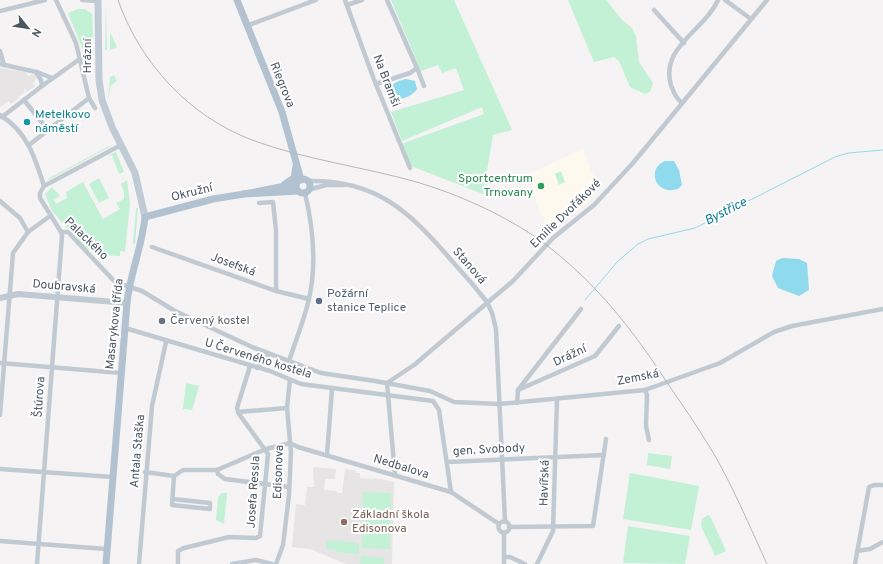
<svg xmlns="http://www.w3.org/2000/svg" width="883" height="564" font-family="Overpass,sans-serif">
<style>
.commercial{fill:#fdf9ef}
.education{fill:#e6e4e5}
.green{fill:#c3f1d5}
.water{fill:#90daee}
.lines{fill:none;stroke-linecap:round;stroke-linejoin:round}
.stream{stroke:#90daee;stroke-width:1}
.minor{stroke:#c1cad2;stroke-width:4.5}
.tertiary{stroke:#c1cad2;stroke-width:6}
.secondary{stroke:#c1cbd6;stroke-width:7}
.primary{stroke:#b3c2d1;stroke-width:7}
.rail{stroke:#b5b8bd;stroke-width:1}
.culture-dot{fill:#0f9aa8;stroke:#fff;stroke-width:1.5}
.leisure-dot{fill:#2e9e5b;stroke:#fff;stroke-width:1.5}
.service-dot{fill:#5c6f8a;stroke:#fff;stroke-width:1.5}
.worship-dot{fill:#6b7280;stroke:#fff;stroke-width:1.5}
.education-dot{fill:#8d6e63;stroke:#fff;stroke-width:1.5}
.labels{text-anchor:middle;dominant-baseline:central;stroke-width:4;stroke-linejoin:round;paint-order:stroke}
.street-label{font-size:12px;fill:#4a5661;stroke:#fff}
.culture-label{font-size:12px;fill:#0d838f;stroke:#fff;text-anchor:start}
.leisure-label{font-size:12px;fill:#27864d;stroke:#fff;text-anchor:end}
.service-label{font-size:12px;fill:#4e5e75;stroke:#fff;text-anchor:start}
.worship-label{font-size:12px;fill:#5b616d;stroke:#fff;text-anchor:start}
.education-label{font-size:12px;fill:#785e54;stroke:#fff;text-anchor:start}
.water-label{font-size:13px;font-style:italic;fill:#0c7c9b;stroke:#fff}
</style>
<rect width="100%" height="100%" fill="#f5f3f3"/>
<path class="commercial" d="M583,149l15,38 -3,6 -8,10 -9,8 -31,14 -9,-17 -10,-34z"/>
<g class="education">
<path d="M0,68l25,4 3,4 6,-2 3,4 -4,5 2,3 -8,6 -4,-5 2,5 -7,5 1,1 -8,6 -2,-3 -9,6z"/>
<path d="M313,467l23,2 -1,10h-10l-1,11 13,1v2h5l3,-24 11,1v3h4v5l13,1 1,-1 20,4 -2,82h-46l-36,-15 -18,-2 4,-43 9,1 2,-18h7z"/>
</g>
<g class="green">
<path d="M391,0h63l58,130 -19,5 -10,59 -72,-28 -10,-22 83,-30 -2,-7 -80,34 -11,-29 73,-22 -8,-22 -14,5 -4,-8 -17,6z"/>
<path d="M568,0h38l17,21 9,7 4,8 3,26 14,21 -3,9 -5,2 -15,-7 -11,-26 -5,-4 -20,5z"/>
<path d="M106,2l1,48h-2z"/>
<path d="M78,9h7l7,5 1,21 -2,15 -7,2 -16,-39z"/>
<path d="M111,34l6,13 -7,3v-15z"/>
<path d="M91,53v14l-4,-1 -4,-12z"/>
<path d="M114,75l3,6 -6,4 -3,14 2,-22z"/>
<path d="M111,145l-2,2 -60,33 -1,-1z"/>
<path d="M115,152h1l8,20 -5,2 -7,-19 -6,2z"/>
<path d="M561,171l4,11 -6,3 -4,-11z"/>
<path d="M99,178l10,20 -10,5 -10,-19z"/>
<path d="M127,180l3,24 -5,48 -5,-1v5l-24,-1v-6l-4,-1 -5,3 -35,-40 -7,-17 7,-7 8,9 -6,4 2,4 11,-6 -1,-6 17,-10 20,37 17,-10 -4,-6 8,-4v-7l-3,-8z"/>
<path d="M136,208h2l-3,37 -2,-2z"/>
<path d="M186,383l13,3 -7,24 -9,-1z"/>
<path d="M648,453l24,3 -2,13 -23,-4z"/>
<path d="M630,473l69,13 -8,44 -68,-11z"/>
<path d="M363,492l28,1 -1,56 -28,-1z"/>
<path d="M222,493h5l-3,31 -8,-4 2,-23z"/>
<path d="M708,515l2,1 16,35 -11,5 -14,-30 1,-7z"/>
<path d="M628,526l62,10 -5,28 -62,-1z"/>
<path d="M327,540l32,3v11l-23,-2v-2l-10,-1z"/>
<path d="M361,556l23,2v6h-24z"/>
</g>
<g class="water">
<path d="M406,79l9,2 2,8c-6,9 -20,13 -29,7l-2,-3c4,-9 11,-12 20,-14z"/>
<path d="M665,161h9l5,9 3,15 -4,4c-23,7 -32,-20 -13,-28z"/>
<path d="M782,258l17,1 8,4 2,27 -10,6 -21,-8 -6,-12 4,-15z"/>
</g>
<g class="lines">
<path class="stream" d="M585,300l33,-39 20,-17 10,-5 47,-11 140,-71 13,-4 35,-3"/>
<g class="minor">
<path d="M56,0l20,43 13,55 6,10"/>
<path d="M82,0l16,1"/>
<path d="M345,0l28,77 37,91"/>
<path d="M725,0l26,19"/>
<path d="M347,5l15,-5"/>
<path d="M654,10l30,33"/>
<path d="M0,11l45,-11"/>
<path d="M246,26l70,-26"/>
<path d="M0,51l4,14"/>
<path d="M0,64l36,8 5,8 1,6"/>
<path d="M417,68l7,18"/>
<path d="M37,72l15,6"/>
<path d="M376,84l34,-11 7,-5 -30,-68"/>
<path d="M24,100l23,29"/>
<path d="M682,103c-6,-5 -8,-10 -11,-18 -11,-38 33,-54 47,-85"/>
<path d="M0,115c27,16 35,43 44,71l-4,7v5l21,34h7l47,50 27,9 33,20 77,36 69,26 54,8 55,10 24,11 45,2 146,-14 75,-27 54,-31 18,-6 91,-17"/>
<path d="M2,117l40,-31 39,-28"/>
<path d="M29,145l60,-47"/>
<path d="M307,181c69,-2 102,30 145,80 12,13 24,27 35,41l5,11 4,16 9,192"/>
<path d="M44,186l77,-41"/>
<path d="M308,190l18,-5h18"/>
<path d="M0,201l20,17 8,14"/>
<path d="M259,203l14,-1 3,28v61"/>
<path d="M152,247l124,44 33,8"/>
<path d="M125,328l145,43 31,13 132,17 6,9 12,82"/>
<path d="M289,361c6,-19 14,-38 19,-58 9,-35 5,-76 -3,-110"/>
<path d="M0,363l121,10"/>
<path d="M257,368l12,-14"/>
<path d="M387,383l27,-18 99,-84 40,-43 41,-33 39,-42 134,-163"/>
<path d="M387,383l8,92"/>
<path d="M518,390l77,-34 24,-30"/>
<path d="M645,390l2,5 -1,31 3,14"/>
<path d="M517,403l1,-13 63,-81"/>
<path d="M238,412l49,-4"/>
<path d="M0,415l13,-162 15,-21 22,-16"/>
<path d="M290,443l8,4 153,45 48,32"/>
<path d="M327,455l5,-66"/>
<path d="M447,462l157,-7"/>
<path d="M0,469l113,8"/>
<path d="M217,470l1,4 7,5 64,8"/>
<path d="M145,472l29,4 9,-6h34l49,-21 24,-6"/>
<path d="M173,499l37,4v6l-38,-4 2,-29"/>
<circle cx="504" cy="527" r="5.5"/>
<path d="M509,527l84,-1 13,-87"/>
<path d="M0,541l106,8"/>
<path d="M857,551l13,-2 13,-7"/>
<path d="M504,557h6l15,7"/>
<path d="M37,564l25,-328 -1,-4"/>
<path d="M139,564l13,-158 14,-64"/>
<path d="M178,564v-13l6,-3 45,-11 27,1 4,-2 8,-82 -29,-40 -2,-6 13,-42"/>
<path d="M232,564l24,-4 16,4"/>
<path d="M276,564l7,-19 6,-50 2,-43 -4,-44 3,-28"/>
<path d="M504,564v-31"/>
<path d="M537,564l16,-33 4,-132"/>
<path d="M855,564l14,-77 5,-2h9"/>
</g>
<path class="tertiary" d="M0,298l18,-4 109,9"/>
<path class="secondary" d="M98,0l1,80 3,20 10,27 23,46 10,44"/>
<g class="primary">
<path d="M237,0l45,112 19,68"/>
<circle cx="303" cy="186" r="7"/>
<path d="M285,184l9,-6 2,-12"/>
<path d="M296,184l-52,10 54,-3"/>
<path d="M106,564l21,-261c3,-29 15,-56 18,-86l68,-18 31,-5"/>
</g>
<path class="rail" d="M118,0c22,63 71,116 134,140 54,20 113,27 168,43 39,12 77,29 111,51 57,39 98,90 135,147 15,22 31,45 45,68 22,37 38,76 56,115"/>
</g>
<circle class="culture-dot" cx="27" cy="122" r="4"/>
<circle class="leisure-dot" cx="541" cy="186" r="4"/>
<circle class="service-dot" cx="319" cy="301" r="4"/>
<circle class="worship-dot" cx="162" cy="321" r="4"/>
<circle class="education-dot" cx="344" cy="522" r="4"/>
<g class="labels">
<g class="street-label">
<text transform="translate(88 56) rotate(-90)">Hrázní</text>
<text transform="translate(386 81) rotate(69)">Na Bramši</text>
<text transform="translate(282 85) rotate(68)">Riegrova</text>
<text transform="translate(192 193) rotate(-14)">Okružní</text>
<text transform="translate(566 214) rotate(-44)">Emilie Dvořákové</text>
<text transform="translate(86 239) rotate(44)">Palackého</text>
<text transform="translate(233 265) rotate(20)">Josefská</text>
<text transform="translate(469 266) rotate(49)">Stanová</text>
<text transform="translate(64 287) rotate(5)">Doubravská</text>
<text transform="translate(115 324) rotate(-84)">Masarykova třída</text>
<text transform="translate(570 356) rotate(-25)">Drážní</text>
<text transform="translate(258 359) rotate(17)">U Červeného kostela</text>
<text transform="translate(638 378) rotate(-11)">Zemská</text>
<text transform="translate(40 397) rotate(-86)">Štúrova</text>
<text transform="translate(489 450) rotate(-3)">gen. Svobody</text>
<text transform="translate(138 451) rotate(-85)">Antala Staška</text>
<text transform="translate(401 467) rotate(17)">Nedbalova</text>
<text transform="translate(279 472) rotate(-88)">Edisonova</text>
<text transform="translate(545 483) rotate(-88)">Havířská</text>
<text transform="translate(254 492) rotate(-86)">Josefa Ressla</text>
</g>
<g class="culture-label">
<text x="35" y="115">Metelkovo<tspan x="35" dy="14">náměstí</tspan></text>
</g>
<g class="leisure-label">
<text x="533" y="179">Sportcentrum<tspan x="533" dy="14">Trnovany</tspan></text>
</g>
<g class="service-label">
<text x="327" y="294">Požární<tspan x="327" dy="14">stanice Teplice</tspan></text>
</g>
<g class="worship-label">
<text x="170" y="321">Červený kostel</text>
</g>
<g class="education-label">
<text x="352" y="515">Základní škola<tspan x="352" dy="14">Edisonova</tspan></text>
</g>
<g class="water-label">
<text transform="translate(726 212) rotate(-27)">Bystřice</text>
</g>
</g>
<g transform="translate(28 28) rotate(120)" stroke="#ffffff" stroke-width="3" paint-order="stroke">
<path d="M0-3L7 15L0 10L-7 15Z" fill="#4a5661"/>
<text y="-6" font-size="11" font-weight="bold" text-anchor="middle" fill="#4a5661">N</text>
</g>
</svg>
